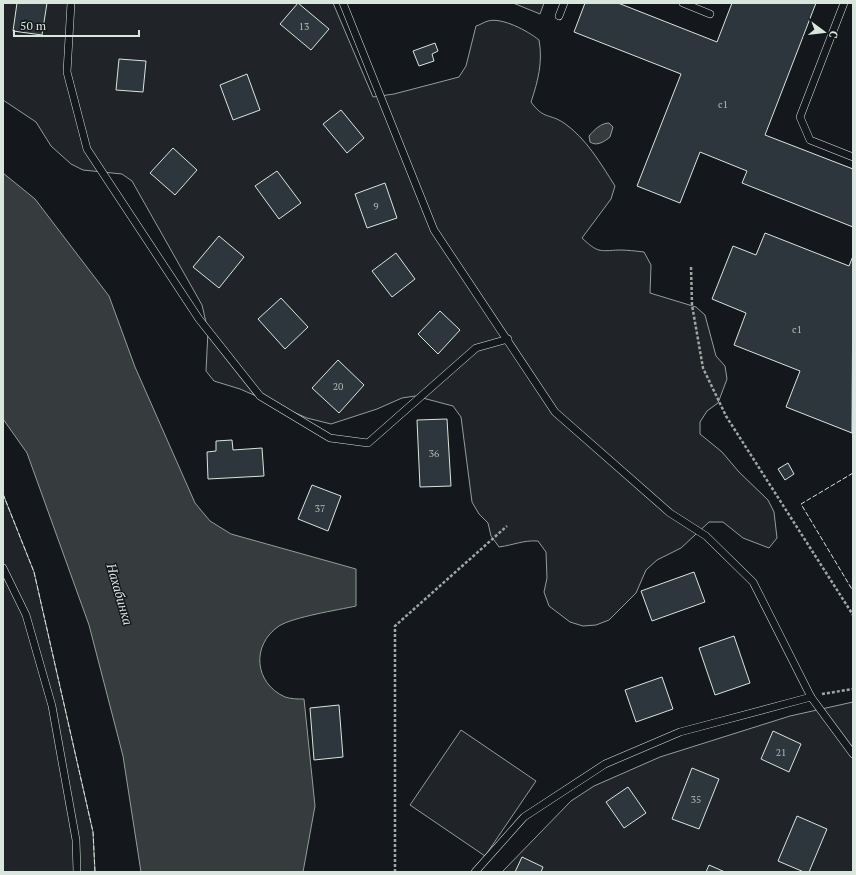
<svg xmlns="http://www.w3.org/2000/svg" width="856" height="875" font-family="'PT Serif',serif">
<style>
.green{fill:#202428;stroke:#939e99}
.water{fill:#363b3e;stroke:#939e99}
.building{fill:#2c363c;stroke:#d8e6dc}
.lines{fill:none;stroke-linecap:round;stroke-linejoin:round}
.lane-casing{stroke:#d8e6dc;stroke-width:8}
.path{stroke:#9da8a2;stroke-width:2.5;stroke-dasharray:3 2;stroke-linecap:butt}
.lane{stroke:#14181c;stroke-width:7}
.fence{stroke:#d8e6dc;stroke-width:1;stroke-dasharray:5 2;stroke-linecap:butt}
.labels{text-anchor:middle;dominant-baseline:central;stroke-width:3;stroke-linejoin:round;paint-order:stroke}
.number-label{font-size:10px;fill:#adbab4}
.water-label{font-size:13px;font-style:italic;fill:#d8e6dc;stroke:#14181c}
</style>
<rect width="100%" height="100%" fill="#14181c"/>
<g class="green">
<path d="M3,3h330l40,94 21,-3 65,-17 7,-11 10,-40c4,-1 8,-4 12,-5 14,-4 40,10 51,19 4,22 -1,41 -8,62 13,18 18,11 33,21 22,15 37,41 51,63l-4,13 -29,39c16,15 17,13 37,12 8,0 17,1 25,2l7,13 -1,28 46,14 9,8 11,41 9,10 2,13 -9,24 -11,8 -7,11v12l22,18 17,20 29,28 6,12 3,26 -8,10 -26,-10 -20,-16h-14l-28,26 -24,12 -11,10 -10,23 -27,27 -13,5 -13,1 -13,-4 -21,-16 -5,-14 3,-14 -1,-26 -8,-11c-15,-1 -24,4 -39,6l-8,-11 -3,-13 -9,-9 -7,-12 -11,-85 -8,-11 -38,-10 -13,2 -25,11 -46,15 -24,-6 -67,-29 -26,-8 -8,-10 2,-40 -6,-26 -70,-124 -10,-7 -39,-4 -12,-6 -20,-18 -15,-24 -33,-22z"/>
<path d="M513,3h31l-4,11z"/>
<path d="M3,494l31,78 59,260 2,40h-92z"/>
<path d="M853,702v170h-351l69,-71 23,-15 66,-29 130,-41z"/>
<path d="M461,730l75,51 -51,75 -75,-51z"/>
</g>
<g class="water">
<path d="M609,123l4,4 -3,10c-5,4 -13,10 -20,5l-1,-6c5,-6 12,-13 20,-13z"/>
<path d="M3,173l32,26 74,97 26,71 60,136 15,18 21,13 125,35v37c-18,4 -63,11 -77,20 -28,19 -25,57 6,71 6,2 13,2 19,2l11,107 -12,66h-162l-18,-116 -34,-131 -62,-172 -24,-34z"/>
</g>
<g class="building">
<path d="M17,3h30l-5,32 -29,-4z"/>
<path d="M298,3l31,26 -18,21 -31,-26z"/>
<path d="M585,3h33l99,39 15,-39h84l-51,132 88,34v58l-111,-44 5,-12 -47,-19 -20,51 -43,-17 44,-112 -107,-42z"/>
<path d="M435,43l3,8 -6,3 2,7 -15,5 -6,-15z"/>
<path d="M119,59l27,2 -3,31 -27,-2z"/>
<path d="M247,74l13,36 -27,10 -13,-35z"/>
<path d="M341,110l23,28 -17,15 -24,-29z"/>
<path d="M173,148l24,22 -22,25 -25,-22z"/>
<path d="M277,171l24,32 -22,16 -24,-33z"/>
<path d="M385,183l12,35 -30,10 -12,-34z"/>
<path d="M765,233l84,33 4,-10 -1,177 -66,-26 14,-36 -66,-26 12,-32 -34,-14 21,-53 23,9z"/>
<path d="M219,236l25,21 -25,31 -26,-21z"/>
<path d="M396,253l19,26 -23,18 -20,-26z"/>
<path d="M281,298l27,29 -23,22 -27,-30z"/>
<path d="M440,311l20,19 -22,24 -20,-20z"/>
<path d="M338,360l26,25 -25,28 -27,-25z"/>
<path d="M447,419l4,67 -31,1 -3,-67z"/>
<path d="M232,440l1,10 29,-2 2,28 -56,3 -1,-27 9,-1v-10z"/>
<path d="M788,463l6,11 -9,6 -7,-11z"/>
<path d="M312,485l29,11 -13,35 -30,-12z"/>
<path d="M694,572l11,30 -53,19 -11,-30z"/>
<path d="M734,636l16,47 -35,12 -16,-47z"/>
<path d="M662,677l11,32 -37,13 -11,-32z"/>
<path d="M339,705l4,52 -29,3 -4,-52z"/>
<path d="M773,731l28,13 -12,28 -28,-13z"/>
<path d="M692,768l27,11 -20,50 -27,-10z"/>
<path d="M628,787l18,26 -22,15 -18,-26z"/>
<path d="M797,816l30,13 -18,43h-5l-26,-11z"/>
<path d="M522,857l21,10 -2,5h-26z"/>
<path d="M709,865l16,7h-19z"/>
</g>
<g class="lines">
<g class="lane-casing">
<g id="lane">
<path d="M71,3l-4,69 20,77 112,170 61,77 70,42 38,5 108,-95 32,-9"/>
<path d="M343,3l91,227 121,182 115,101 36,23 47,46 58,115 42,57"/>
<path d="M683,3l27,11"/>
<path d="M844,3l-44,114 10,23 43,17"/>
<path d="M559,16l5,-13"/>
<path d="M3,568l23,47 26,91 24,134 1,32"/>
<path d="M475,872l49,-55 81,-53 75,-32 131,-35"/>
</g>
</g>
<g class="path">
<path d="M691,267l1,38 11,63 23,48 127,199"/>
<path d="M822,694l31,-5"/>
<path d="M395,872v-246l112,-100"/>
</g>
<use href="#lane" class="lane"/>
<g class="fence">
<path d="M853,473l-52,31 52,87"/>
<path d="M3,494l31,78 59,260 2,40"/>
</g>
</g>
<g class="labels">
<g class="number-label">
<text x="304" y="26">13</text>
<text x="723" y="104">с1</text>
<text x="376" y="206">9</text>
<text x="797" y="329">с1</text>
<text x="338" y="386">20</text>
<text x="434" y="453">36</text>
<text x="320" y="508">37</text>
<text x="781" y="752">21</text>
<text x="696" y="799">35</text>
</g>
<g class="water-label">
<text transform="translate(120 594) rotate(74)">Нахабинка</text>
</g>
</g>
<rect width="856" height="875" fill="none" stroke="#d8e6dc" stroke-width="8"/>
<g transform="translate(824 32) rotate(105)" stroke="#14181c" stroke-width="3" paint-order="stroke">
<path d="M0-3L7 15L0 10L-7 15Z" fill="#d8e6dc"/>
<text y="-6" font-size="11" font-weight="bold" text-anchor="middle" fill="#d8e6dc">С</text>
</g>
<path d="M14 30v6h125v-6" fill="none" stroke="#d8e6dc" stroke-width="2"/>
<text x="20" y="30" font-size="12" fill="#d8e6dc" stroke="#14181c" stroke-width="3" paint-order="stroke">50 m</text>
</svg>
